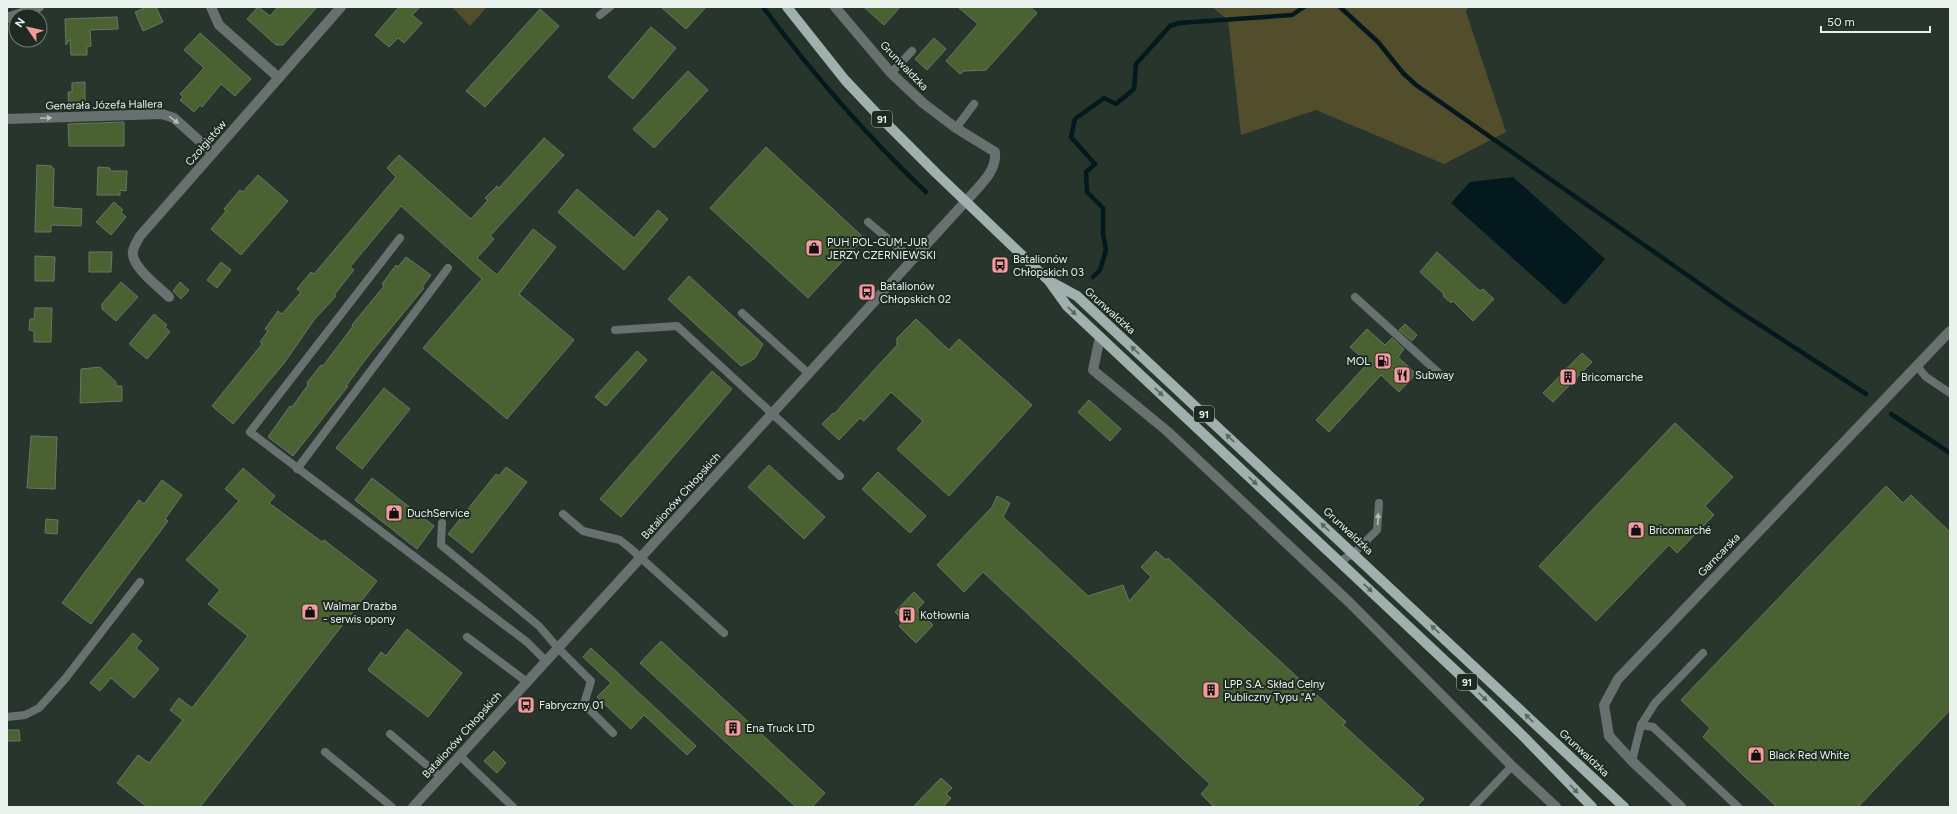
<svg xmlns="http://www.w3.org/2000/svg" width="1957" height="814" font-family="Figtree,sans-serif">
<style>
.green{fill:#524e2b}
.water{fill:#03191e}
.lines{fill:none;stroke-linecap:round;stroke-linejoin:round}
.stream{stroke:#03191e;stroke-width:4.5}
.building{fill:#4a6132;stroke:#6d7467}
.service{stroke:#697170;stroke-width:8}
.minor{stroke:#697170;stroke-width:10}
.tertiary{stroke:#697170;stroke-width:10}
.primary{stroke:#a0b0ae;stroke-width:10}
.oneway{fill:#b6beba}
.oneway2{fill:#586762}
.labels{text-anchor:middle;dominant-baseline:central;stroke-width:4;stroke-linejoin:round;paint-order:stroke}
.shield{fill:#1e2b23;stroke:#acb6b0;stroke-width:1}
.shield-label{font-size:10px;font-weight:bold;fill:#e9f1ec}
.street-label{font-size:11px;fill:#e9f1ec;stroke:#1e2b23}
.poi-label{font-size:11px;fill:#e9f1ec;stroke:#1e2b23;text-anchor:start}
</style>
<rect width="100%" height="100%" fill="#28352d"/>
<g class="green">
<path d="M452,7h35l-17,19z"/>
<path d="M1212,7h256l-2,5 40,120 -62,32 -128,-54 -75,25 -13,-115z"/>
</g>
<path class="water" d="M1513,177l92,82 -40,46 -114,-102 19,-21z"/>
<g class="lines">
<g class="stream">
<path d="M763,7c49,66 103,128 163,185"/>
<path d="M1340,7l38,35 25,31 13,12 321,225 129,84"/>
<path d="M1093,277l7,-7 6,-20 -3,-16v-26l-16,-16 -1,-20 9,-8 -24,-27 4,-18 29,-21 12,6 18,-15 2,-25 34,-38 9,-3 113,-8 12,-8"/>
<path d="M1891,414l59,39"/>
</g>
</g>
<g class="building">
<path d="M147,7h9l7,15 -20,9 -8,-19z"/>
<path d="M258,7l12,9 8,-9h39l-34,38h-7l-29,-26z"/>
<path d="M399,7h21l-8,8 10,8 -18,20 -6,-5 -9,9 -14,-12z"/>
<path d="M661,7h45l-20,22z"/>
<path d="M864,7h36l-16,18z"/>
<path d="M958,7h72l7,6 -51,57 -22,1 -4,3 -14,-13 32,-37z"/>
<path d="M540,9l19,17 -74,81 -19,-16z"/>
<path d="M117,17l1,12 -28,1 1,16 -4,1v8h-16l-1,-16 -4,6 -1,-26z"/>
<path d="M651,27l25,21 -43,51 -25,-22z"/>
<path d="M200,33l51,46 -16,17 -14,-12 -19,23 -2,-2 -6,7 -14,-12 3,-3 -3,-3 24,-26 -20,-18z"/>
<path d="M934,38l12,11 -19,21 -12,-11z"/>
<path d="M688,71l20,19 -54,58 -21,-19z"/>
<path d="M85,82v28h-16l-1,-18h4v-9z"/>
<path d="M124,122v24h-55l-1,-22z"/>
<path d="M544,138l20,17 -74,81 4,3 -17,19 20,17 36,-46 23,18 -37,47 55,46 -67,79 -84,-71 59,-69 -81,-73 -51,61 4,3 -20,25 2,1 -22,24 -29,42 -52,62 -21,-18 50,-62 -2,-2 8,-11 -3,-2 13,-18 4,3 19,-22 -4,-3 14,-17 3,2 82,-97 -9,-9 12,-13 72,64 17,-19 -3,-2 12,-12 2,2z"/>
<path d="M766,147l98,91 -56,60 -98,-90z"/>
<path d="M37,165l14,1 3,3 -1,38 29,2 -1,17 -30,-1v7h-16z"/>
<path d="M98,167l12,1v3h17l-1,20 -6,-1v5h-23z"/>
<path d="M258,175l30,26 -47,54 -30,-26 15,-18 -2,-2 16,-19 3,2z"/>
<path d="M577,189l57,49 24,-28 10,9 -44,51 -66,-58z"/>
<path d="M114,202l9,8 -2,2 5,5 -15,18 -15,-13z"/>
<path d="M89,252h23l-1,20h-22z"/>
<path d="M1437,252l43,39 3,-2 11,10 -21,22 -20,-20 -2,2 -8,-7 1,-2 -24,-22z"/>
<path d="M35,256l20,1 -1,24h-19z"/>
<path d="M406,257l25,18 -9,12 2,1 -56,68 -22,30h2l-55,70 -25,-19 22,-31 2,1 16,-22 -1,-2 14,-18 2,1 30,-40 -1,-1 32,-39 -2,-2 14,-19 2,2z"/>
<path d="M221,262l10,8 -14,18 -10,-8z"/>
<path d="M689,276l74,68 -8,14 -6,4 -8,4 -73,-67z"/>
<path d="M121,282l17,15 -22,24 -14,-12v-5z"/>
<path d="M180,282l9,8 -8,9 -8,-8z"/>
<path d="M35,308h17l-1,34h-17v-11l-5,-1 1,-11h4z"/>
<path d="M154,314l13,11 -2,2 5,5 -23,27 -18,-15z"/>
<path d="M916,319l33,31 10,-11 73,66 -83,91 -52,-47 26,-28 -32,-29 -27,29 -4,-3 -21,22 -17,-16 11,-11 1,1 63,-69v-7z"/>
<path d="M1405,324l12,11 -5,6 -13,-11z"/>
<path d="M1367,329l18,16 7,-7 12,11 -6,8 18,17 -17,18 -18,-17 -52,57 -13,-12 52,-57 -18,-16z"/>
<path d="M637,351l10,9 -41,46 -11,-9z"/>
<path d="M1582,353l10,9 -39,40 -10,-9z"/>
<path d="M100,367l16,15v4h6v15l-42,2 1,-34z"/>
<path d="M712,371l20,18 -111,128 -21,-18z"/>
<path d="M384,388l26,21 -48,60 -26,-21z"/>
<path d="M1089,400l32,29 -11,12 -32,-29z"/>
<path d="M1675,423l58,54 -28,29 9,9 -37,38 -8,-8 -73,76 -57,-55z"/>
<path d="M31,436l26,1 -2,52 -28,-1z"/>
<path d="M769,465l56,52 -21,22 -56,-52z"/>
<path d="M506,467l21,15 -55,71 -24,-19 48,-60 3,2z"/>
<path d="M243,468l32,28 -6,7 53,39 2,-2 53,41 -177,226h-53l-30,-24 21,-28 11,8 34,-43 -13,-10 9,-12 13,10 56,-72 -40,-32 12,-14 -34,-30 53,-59 -14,-12z"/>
<path d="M878,472l48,44 -16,17 -48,-44z"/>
<path d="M372,478l62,48 -17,23 -62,-49z"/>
<path d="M162,480l20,15 -17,24 3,2 -77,103 -29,-21 77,-103 5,4z"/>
<path d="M1886,486l17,17 8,-8 39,37v178l-92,97h-81l-74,-70 7,-9 -29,-28z"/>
<path d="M997,496l13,7 -7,14 85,79 35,-11 6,16 22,-24 -10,-10 15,-16 10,9 2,-2 178,164 -3,3 81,74 -8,8h-202l-13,-13 9,-10 -227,-212 -19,20 -27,-27 55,-58z"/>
<path d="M46,519l12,1 -1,14 -12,-1z"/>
<path d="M914,592l10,10 -7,8 16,15 -17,18 -17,-17 5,-5 -9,-9z"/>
<path d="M407,629l55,44 -34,44 -60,-47 13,-18 5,4z"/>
<path d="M133,633l9,8 -6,7 23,21 -25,29 -23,-20 -11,13 -10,-8z"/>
<path d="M661,641l164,152 -13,14h-16l-156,-144z"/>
<path d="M591,648l105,98 -9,9 -43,-40 -13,14 -34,-32 14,-14 -28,-26z"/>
<path d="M7,730h12l1,11h-13z"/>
<path d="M494,751l12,12 -9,10 -13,-12z"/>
<path d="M941,778l11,10 -6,6 5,4 -8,9h-30z"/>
</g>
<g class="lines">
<g class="service">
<path d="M600,15l10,-8"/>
<path d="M891,73l21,-22"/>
<path d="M956,128l18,-24"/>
<path d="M868,222l44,37"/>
<path d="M400,238l-150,194 277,210 19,19"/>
<path d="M1355,297l87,79"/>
<path d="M742,313l66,60"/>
<path d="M615,330l62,-4 163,150"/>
<path d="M1917,366l9,11 24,16"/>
<path d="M297,469l151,-201"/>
<path d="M563,514l20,17 37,9 10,8 94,85"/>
<path d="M442,523l-1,22 98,81 19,22 33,33 -7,23 29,29"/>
<path d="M1339,562l15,-9 23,-23 2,-27"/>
<path d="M467,637l60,45"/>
<path d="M1703,653l-48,50 -14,22 12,2 85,80"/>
<path d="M7,717l18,-2 14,-7 26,-29 75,-97"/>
<path d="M390,734l51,43"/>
<path d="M325,752l67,55"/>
<path d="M460,756l53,51"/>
<path d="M1632,761l9,-36"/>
<path d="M1473,807l39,-41"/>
</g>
<g class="minor">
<path d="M211,7l8,18 60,53"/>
<path d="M835,7l56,66 32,30 33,25 39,24c2,20 -16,34 -29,49"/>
<path d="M7,18l32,-11"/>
<path d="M7,119l155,-5 12,4 39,35"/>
<path d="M169,297c-10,-10 -39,-31 -36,-46 1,-5 4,-10 7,-15l201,-229"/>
<path d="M1100,337l-7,33 74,61 183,172 162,163 44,41"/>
<path d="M1681,807l-49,-46 -23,-25 -5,-31 14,-26 332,-348"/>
</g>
<path class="tertiary" d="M413,807l553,-606"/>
<g class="primary">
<path d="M787,7l58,73 34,36 58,58 112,107 18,25 409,384 49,48 67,69"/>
<path d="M1053,283l24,13 547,511"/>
</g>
</g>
<defs><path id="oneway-solid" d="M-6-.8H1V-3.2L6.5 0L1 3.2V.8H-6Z"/></defs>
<g class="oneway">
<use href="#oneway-solid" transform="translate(46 118) rotate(-2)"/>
<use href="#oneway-solid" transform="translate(174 120) rotate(36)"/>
<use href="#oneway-solid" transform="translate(1378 519) rotate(-87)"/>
</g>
<g class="oneway2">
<use href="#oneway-solid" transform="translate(1072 311) rotate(44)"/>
<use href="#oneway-solid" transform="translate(1135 350) rotate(-137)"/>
<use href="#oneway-solid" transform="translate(1159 392) rotate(43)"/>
<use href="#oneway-solid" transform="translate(1230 438) rotate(-137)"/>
<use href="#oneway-solid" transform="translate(1253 481) rotate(43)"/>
<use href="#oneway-solid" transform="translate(1325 527) rotate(-137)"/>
<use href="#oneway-solid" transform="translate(1368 588) rotate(43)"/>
<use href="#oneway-solid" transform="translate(1435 629) rotate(-137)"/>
<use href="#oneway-solid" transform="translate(1483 697) rotate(44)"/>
<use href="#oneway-solid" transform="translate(1529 718) rotate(-137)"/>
<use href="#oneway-solid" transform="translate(1574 789) rotate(46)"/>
</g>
<defs>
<g id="shop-square" transform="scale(0.9)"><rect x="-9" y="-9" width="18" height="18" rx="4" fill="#f49b9f" stroke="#1e2b23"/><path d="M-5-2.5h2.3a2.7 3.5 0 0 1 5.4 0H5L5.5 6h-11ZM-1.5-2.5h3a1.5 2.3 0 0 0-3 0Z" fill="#111"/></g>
<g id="bus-square" transform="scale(0.9)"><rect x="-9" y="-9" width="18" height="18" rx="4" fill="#f49b9f" stroke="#1e2b23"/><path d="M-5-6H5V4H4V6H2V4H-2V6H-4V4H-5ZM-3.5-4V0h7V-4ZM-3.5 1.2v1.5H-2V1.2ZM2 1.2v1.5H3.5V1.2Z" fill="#111"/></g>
<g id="fuel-square" transform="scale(0.9)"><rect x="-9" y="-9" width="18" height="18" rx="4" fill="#f49b9f" stroke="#1e2b23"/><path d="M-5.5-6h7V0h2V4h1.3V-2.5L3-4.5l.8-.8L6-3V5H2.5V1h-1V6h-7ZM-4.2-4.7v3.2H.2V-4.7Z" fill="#111"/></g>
<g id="restaurant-square" transform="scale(0.9)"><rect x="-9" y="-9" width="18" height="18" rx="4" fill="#f49b9f" stroke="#1e2b23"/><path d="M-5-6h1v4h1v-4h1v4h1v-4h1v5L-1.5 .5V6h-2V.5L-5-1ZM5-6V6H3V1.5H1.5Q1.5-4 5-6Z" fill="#111"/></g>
<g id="building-square" transform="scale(0.9)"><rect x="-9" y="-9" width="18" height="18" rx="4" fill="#f49b9f" stroke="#1e2b23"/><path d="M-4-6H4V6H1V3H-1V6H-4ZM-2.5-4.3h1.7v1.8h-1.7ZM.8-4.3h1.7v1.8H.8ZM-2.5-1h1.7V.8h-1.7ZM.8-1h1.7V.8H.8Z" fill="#111"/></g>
</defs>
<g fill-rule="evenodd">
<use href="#shop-square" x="814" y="248"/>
<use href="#bus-square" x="1000" y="265"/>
<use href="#bus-square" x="867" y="292"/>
<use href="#fuel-square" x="1383" y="361"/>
<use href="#restaurant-square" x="1402" y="375"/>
<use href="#building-square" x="1568" y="377"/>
<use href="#shop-square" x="394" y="513"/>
<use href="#shop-square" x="1636" y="530"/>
<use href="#shop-square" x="310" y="612"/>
<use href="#building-square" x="907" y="615"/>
<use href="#building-square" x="1211" y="690"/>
<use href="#bus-square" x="526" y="705"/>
<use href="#building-square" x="733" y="728"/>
<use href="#shop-square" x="1756" y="755"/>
</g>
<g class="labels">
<g class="shield">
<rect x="872" y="111" width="20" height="16" rx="3"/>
<rect x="1194" y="406" width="20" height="16" rx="3"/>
<rect x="1457" y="674" width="20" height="16" rx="3"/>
</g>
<g class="shield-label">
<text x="882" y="119">91</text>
<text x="1204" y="414">91</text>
<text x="1467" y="682">91</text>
</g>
<g class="street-label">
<text transform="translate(904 66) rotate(46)">Grunwaldzka</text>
<text transform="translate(104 105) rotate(-1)">Generała Józefa Hallera</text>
<text transform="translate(206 143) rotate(-49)">Czołgistów</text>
<text transform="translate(1110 311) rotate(42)">Grunwaldzka</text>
<text transform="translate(681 496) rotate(-48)">Batalionów Chłopskich</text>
<text transform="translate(1348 531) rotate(43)">Grunwaldzka</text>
<text transform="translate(1719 555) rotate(-46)">Garncarska</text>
<text transform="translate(462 735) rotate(-48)">Batalionów Chłopskich</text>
<text transform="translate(1584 753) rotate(43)">Grunwaldzka</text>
</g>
<g class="poi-label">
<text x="827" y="242">PUH POL-GUM-JUR<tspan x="827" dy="13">JERZY CZERNIEWSKI</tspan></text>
<text x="1013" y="259">Batalionów<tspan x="1013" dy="13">Chłopskich 03</tspan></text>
<text x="880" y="286">Batalionów<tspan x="880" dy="13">Chłopskich 02</tspan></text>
<text x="1370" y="361" text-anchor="end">MOL</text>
<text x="1415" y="375">Subway</text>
<text x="1581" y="377">Bricomarche</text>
<text x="407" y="513">DuchService</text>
<text x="1649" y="530">Bricomarché</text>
<text x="323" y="606">Walmar Drażba<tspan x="323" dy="13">- serwis opony</tspan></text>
<text x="920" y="615">Kotłownia</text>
<text x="1224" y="684">LPP S.A. Skład Celny<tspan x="1224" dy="13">Publiczny Typu "A"</tspan></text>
<text x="539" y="705">Fabryczny 01</text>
<text x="746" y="728">Ena Truck LTD</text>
<text x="1769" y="755">Black Red White</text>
</g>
</g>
<rect width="1957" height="814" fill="none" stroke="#e9f1ec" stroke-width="16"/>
<g transform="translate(28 28) rotate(304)"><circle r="19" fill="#1e2b23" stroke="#6f7a73"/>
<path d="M0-3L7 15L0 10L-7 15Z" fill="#f49b9f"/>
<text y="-6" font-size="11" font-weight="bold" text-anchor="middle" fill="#e9f1ec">N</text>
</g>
<path d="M1821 26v6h109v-6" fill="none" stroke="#e9f1ec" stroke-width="2"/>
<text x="1827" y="26" font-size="12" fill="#e9f1ec" stroke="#1e2b23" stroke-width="3" paint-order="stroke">50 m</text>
</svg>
